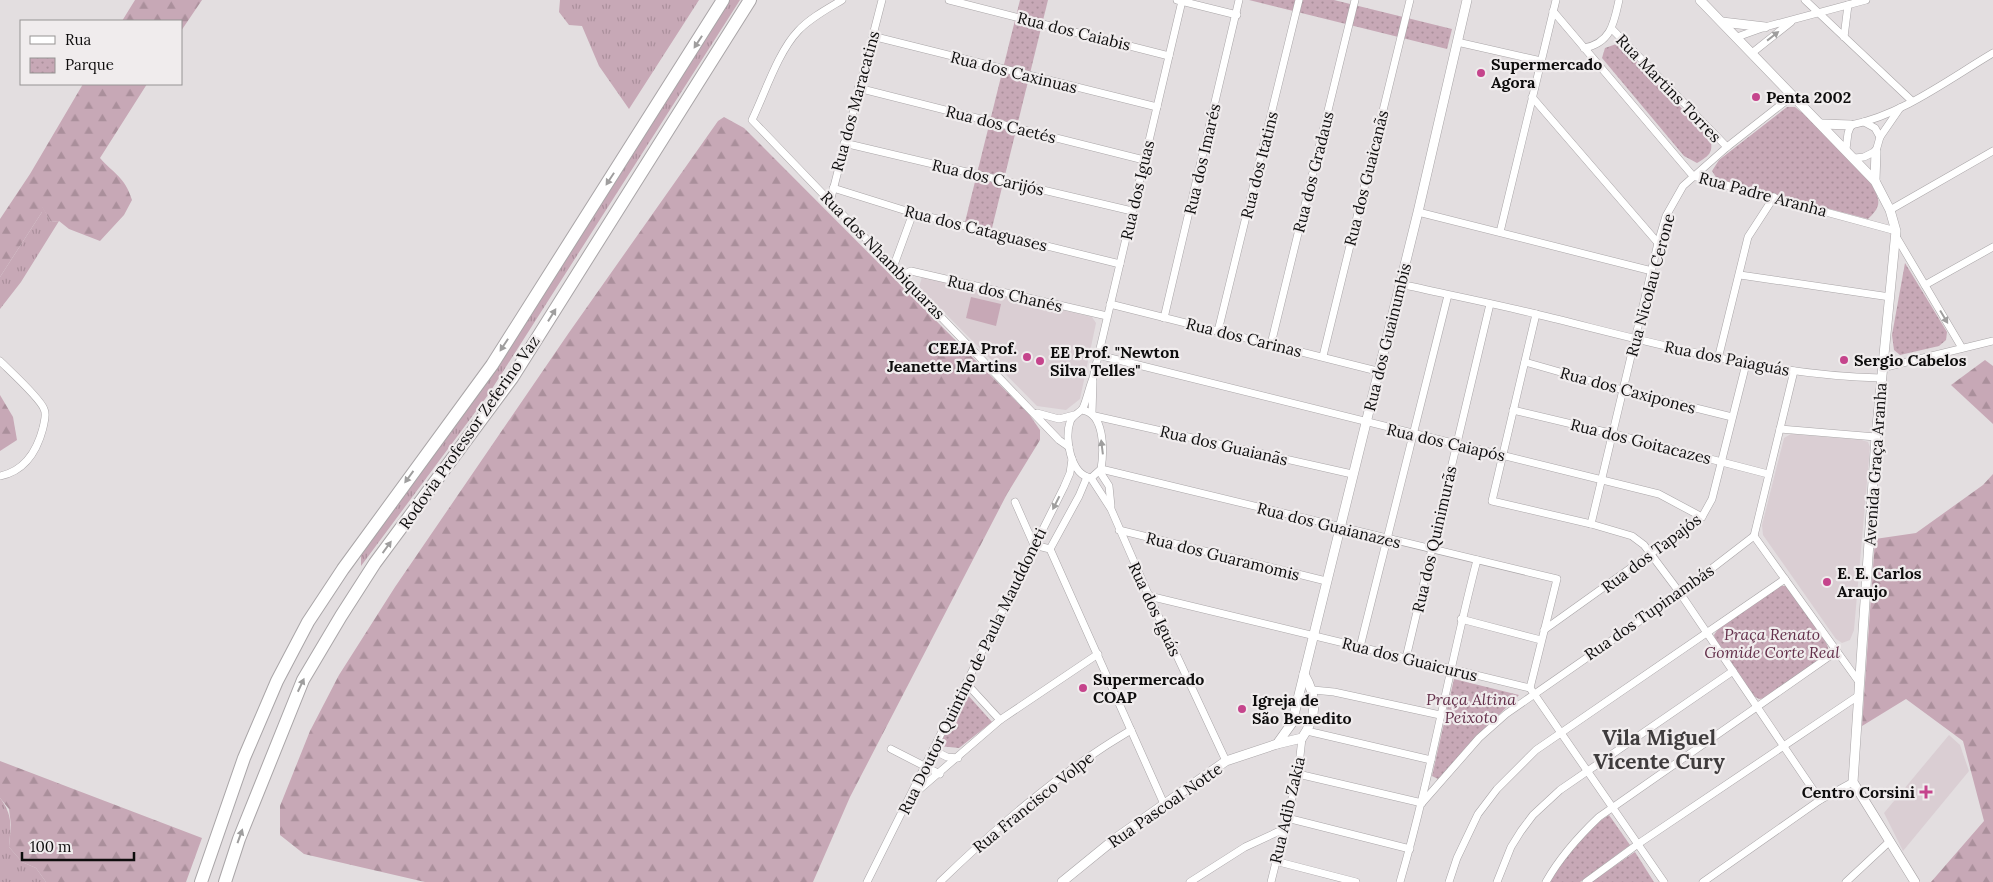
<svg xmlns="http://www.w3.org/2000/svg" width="1993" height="882" font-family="Lora,serif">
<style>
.built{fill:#daced3}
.grass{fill:url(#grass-tufts)}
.forest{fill:url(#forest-firs)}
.park{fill:url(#park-dots)}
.garden{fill:#c7a8b6}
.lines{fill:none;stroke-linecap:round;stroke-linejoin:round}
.street-casing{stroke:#a9a5a7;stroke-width:8}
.secondary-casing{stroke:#a9a5a7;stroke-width:10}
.highway-casing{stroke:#a9a5a7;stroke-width:14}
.street{stroke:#fff;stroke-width:7}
.secondary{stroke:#fff;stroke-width:9}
.highway{stroke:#fff;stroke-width:12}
.oneway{fill:#9f9e9e}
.poi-dot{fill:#c5448c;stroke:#f0eced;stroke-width:2}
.labels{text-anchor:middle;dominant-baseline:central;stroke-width:4.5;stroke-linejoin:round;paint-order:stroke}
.street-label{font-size:16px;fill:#0e0d0d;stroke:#f0eced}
.poi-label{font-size:16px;font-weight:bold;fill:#0e0d0d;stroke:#f0eced;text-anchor:start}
.park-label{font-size:16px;font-style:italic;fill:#632f4a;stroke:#f0eced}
.district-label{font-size:21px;font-weight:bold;fill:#3f3c3d;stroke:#f0eced}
</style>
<defs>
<pattern id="grass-tufts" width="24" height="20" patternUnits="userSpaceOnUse" patternTransform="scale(1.25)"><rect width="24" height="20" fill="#c7a8b6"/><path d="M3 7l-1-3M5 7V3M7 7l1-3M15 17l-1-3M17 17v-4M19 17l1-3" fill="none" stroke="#aa8f9b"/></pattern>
<pattern id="forest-firs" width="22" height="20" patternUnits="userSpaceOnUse" patternTransform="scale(1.25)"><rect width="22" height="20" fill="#c7a8b6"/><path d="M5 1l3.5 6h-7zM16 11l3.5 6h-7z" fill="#aa8f9b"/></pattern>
<pattern id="park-dots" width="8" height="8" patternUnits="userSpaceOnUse" patternTransform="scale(1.25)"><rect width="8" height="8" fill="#c7a8b6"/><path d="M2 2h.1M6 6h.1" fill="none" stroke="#aa8f9b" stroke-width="1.8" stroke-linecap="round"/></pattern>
</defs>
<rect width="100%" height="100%" fill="#e3dee0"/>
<g class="built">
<path d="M922,277l170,40 4,6 -16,76 -14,11 -29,-4 -118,-119z"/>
<path d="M1791,434l71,6 6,2 2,5 -16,183 -4,10 -8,3 -6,-4 -73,-104 -1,-10 22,-87z"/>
<path d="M1949,735l11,10 9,26 -66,80 -19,-38z"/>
</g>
<g class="grass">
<path d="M560,0h139l-70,109 -30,-43 -17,-40 -13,-1 -10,-13z"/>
<path d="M729,0h11l-252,395 -127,171v-16l323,-478z"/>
<path d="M42,206l9,16 8,-1 -38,61 -21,27v-32l42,-65z"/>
<path d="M0,798c13,17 11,28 9,49l13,15 14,6 10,14h-46z"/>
</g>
<g class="forest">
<path d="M135,0h67l-21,31v-10h-59z"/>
<path d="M83,84h64l-47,74c13,15 25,19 32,42l-8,15 -24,26 -31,-12 -10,-8 -8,1 -9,-15v5l-42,65v-58l30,-45z"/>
<path d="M724,117l20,11 285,286 11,16v10l-33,54 -157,303 -37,85h-388l-121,-28 -24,-19v-29l30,-75 29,-56 56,-88 173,-253 150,-213z"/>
<path d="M1985,360l8,6v58l-42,-39z"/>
<path d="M0,395l13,22 4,23 -17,11z"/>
<path d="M1993,474v408h-62l53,-61 -21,-80 -57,-42 -44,27 13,-187 41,-6 67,-48z"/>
<path d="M0,761l202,77 -16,44h-140l-10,-14 -14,-6 -13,-15 2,-22 -2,-16 -9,-11z"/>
</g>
<g class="park">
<path d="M1020,0h28l-56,228 -27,-6z"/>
<path d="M1249,0h85l118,29 -5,20z"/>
<path d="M1619,43l91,95c4,14 -1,18 -13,25l-13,-7 -82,-98 3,-10z"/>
<path d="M1787,107h8l10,8c19,18 68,59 73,84 2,9 -5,15 -10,20l-151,-40 -5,-8 7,-11z"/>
<path d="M1905,263l42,69 -1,8 -7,6 -39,9 -6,-5 -2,-15z"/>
<path d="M1781,586h5c8,11 41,52 42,62 0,5 -2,7 -4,11l-57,39 -8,1 -7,-4 -36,-53 -2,-7 6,-9z"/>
<path d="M1454,679l65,16 -53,52 -26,33 -8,-4z"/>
<path d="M966,693l26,29 -33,26 -20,-2z"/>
<path d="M1609,815l21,30 -50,37h-30c14,-26 35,-52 59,-67z"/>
<path d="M1635,852l19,30h-63z"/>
</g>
<path class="garden" d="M971,297l30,7 -5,22 -30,-8z"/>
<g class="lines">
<g class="street-casing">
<g id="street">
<path d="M842,0c-15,9 -32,18 -44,31 -20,21 -33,62 -46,89l307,320 10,7"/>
<path d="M949,0l220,56"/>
<path d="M1177,0l60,15"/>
<path d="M1805,0l107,101"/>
<path d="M1553,11l140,165 203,55"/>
<path d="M1612,29l115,118"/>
<path d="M872,36l285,71"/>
<path d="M1737,37l28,-10 101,-27"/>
<path d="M1844,37l4,-32"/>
<path d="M1457,42l84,19"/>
<path d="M1584,48c27,-5 30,-25 35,-48"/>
<path d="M1752,53l39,-31"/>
<path d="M858,88l286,72"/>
<path d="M1532,97l126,146"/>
<path d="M1864,122l11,6 5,9"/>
<path d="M844,143l288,68"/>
<path d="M1846,149l2,-16 3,-8c51,-10 98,-46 142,-72"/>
<path d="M1855,158l9,-1 12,-6 4,-14 20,-29"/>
<path d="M833,188l80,25 207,51"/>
<path d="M830,202l52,-202"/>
<path d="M1890,210l103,-59"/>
<path d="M1418,212l234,59"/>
<path d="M1500,232l56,-232"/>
<path d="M1897,238l65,110"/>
<path d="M894,265l19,-52"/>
<path d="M903,275l8,-4 196,45"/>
<path d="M1740,275l150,22"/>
<path d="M1400,284c45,10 91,19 136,30 115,28 226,61 345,64"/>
<path d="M1925,285l68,-38"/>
<path d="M1110,304l267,67"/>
<path d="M1536,314l-44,187 99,23 41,12 12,9 36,48 140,207"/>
<path d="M1164,318l75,-318"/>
<path d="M1218,331l81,-331"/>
<path d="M1271,344l84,-344"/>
<path d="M1098,355l561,139 43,23"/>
<path d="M1323,356l87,-356"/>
<path d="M1718,359l30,-122 26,-40"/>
<path d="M0,361c10,10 40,37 44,48 3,6 0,13 -1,19 -6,23 -18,43 -43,48"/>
<path d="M1525,362l98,28 109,27"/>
<path d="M1882,368l111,-27"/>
<path d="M1082,410c23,3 22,41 19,59l-10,9c-20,-3 -27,-39 -21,-56 2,-7 10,-9 13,-14 4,-9 6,-20 10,-30l89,-377"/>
<path d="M1513,410l101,24 154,40"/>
<path d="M1037,413l22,6 15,-4"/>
<path d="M1092,413l1,-32"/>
<path d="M1095,416l257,58"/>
<path d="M1780,429l96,8"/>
<path d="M1101,469l456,110 -27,109"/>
<path d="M1100,472l9,14 2,20"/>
<path d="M1091,478l20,31 38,87 77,165"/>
<path d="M1015,502l19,43"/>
<path d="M1591,524l67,-281 8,-27 17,-30 44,-39 65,-51"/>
<path d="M1119,530l207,51"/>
<path d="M1754,536l105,146"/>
<path d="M1034,545l16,4 114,255"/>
<path d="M1050,549l29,-53 8,-19"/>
<path d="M1149,596l381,92 134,194"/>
<path d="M1461,619l80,21"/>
<path d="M1544,630l158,-113 10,-18 34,-135"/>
<path d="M1360,647l88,-352"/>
<path d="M1406,658l84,-354"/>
<path d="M966,683l34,37"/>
<path d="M1313,690l21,2 106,23"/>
<path d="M1307,731l124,29"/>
<path d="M891,749l49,25"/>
<path d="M933,750l14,7 11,1"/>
<path d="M1298,774l124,29"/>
<path d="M913,795l87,-75 98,-66"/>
<path d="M1422,803l57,-65 27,-24 174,-121 74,-57 40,-165"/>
<path d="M1287,818l123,31"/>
<path d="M1275,861l81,21"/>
<path d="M867,882l197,-395 6,-14 2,-14"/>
<path d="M940,882c59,-57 120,-110 191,-152"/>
<path d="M1190,882l55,-35 39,-18"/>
<path d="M1271,882l27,-108 4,-36"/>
<path d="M1400,882c31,-106 49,-215 77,-322"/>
<path d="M1449,882l8,-24 21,-44 19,-25 39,-39 249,-171"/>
<path d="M1497,882l14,-35 10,-16 12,-16 27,-25 173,-119"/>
<path d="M1546,882c14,-25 32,-45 53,-65l238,-166"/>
<path d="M1586,882l52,-38 220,-148"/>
<path d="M1703,882l117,-82 33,-18"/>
<path d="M1846,882l44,-41"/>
</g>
</g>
<g class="secondary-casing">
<g id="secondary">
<path d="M1700,0l175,181 15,29 6,21 -20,206 -23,345 62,100"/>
<path d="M1722,22l43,5"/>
<path d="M1821,124l30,1"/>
<path d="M1875,180l1,-29"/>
<path d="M1277,744l15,-21 126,-511 49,-212"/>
<path d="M1062,882l54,-44 110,-77 51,-17 25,-6c16,-23 15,-41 2,-64"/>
</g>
</g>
<g class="highway-casing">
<g id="highway">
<path d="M201,882l43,-124 33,-77 31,-59 35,-53 149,-204 231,-365"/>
<path d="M225,882l14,-43 64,-159 38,-64 34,-53 137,-185 238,-378"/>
</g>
</g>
<use href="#street" class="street"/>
<use href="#secondary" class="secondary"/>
<use href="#highway" class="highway"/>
</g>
<defs><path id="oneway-solid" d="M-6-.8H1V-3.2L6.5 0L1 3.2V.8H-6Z" transform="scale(1.25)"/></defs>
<g class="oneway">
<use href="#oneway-solid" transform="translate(1773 36) rotate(-38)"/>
<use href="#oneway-solid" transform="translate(698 42) rotate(123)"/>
<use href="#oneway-solid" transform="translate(610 179) rotate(123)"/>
<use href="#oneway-solid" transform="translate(552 315) rotate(-58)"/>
<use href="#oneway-solid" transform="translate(1944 317) rotate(59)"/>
<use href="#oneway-solid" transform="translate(504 345) rotate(123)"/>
<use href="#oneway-solid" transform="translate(1102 447) rotate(-97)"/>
<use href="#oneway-solid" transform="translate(409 477) rotate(126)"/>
<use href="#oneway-solid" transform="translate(1056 503) rotate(117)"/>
<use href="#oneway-solid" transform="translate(387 547) rotate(-54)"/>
<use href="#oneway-solid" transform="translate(301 685) rotate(-65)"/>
<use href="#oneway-solid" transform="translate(240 836) rotate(-70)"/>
</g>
<g class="poi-dot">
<circle cx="1481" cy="73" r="5"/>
<circle cx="1756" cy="97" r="5"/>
<circle cx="1027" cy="357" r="5"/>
<circle cx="1844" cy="360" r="5"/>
<circle cx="1040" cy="361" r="5"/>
<circle cx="1827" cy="582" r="5"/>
<circle cx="1083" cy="688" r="5"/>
<circle cx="1242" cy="709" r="5"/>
<path d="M1923.5 784.5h5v5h5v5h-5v5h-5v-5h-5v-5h5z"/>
</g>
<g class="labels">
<g class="street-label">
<text transform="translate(1074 31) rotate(14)">Rua dos Caiabis</text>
<text transform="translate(1014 72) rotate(14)">Rua dos Caxinuas</text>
<text transform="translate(1669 88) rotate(46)">Rua Martins Torres</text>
<text transform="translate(855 101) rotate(-75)">Rua dos Maracatins</text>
<text transform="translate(1001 124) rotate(14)">Rua dos Caetés</text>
<text transform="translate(1202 159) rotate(-77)">Rua dos Imarés</text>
<text transform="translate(1259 165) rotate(-76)">Rua dos Itatins</text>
<text transform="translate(1313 172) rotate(-76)">Rua dos Gradaus</text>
<text transform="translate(988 177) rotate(13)">Rua dos Carijós</text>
<text transform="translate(1366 178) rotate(-76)">Rua dos Guaicanãs</text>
<text transform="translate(1137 190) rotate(-77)">Rua dos Iguas</text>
<text transform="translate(1763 194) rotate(15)">Rua Padre Aranha</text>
<text transform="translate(976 228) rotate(14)">Rua dos Cataguases</text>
<text transform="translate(883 255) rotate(46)">Rua dos Nhambiquaras</text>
<text transform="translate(1650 285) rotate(-75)">Rua Nicolau Cerone</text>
<text transform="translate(1005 293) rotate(13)">Rua dos Chanés</text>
<text transform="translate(1244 337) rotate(14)">Rua dos Carinas</text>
<text transform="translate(1387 337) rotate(-76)">Rua dos Guainumbis</text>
<text transform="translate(1727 358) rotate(11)">Rua dos Paiaguás</text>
<text transform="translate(1628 390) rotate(15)">Rua dos Caxipones</text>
<text transform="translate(469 432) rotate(-55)">Rodovia Professor Zeferino Vaz</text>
<text transform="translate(1641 441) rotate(14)">Rua dos Goitacazes</text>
<text transform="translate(1446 442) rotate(13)">Rua dos Caiapós</text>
<text transform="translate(1224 445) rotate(13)">Rua dos Guaianãs</text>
<text transform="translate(1875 464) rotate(-86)">Avenida Graça Aranha</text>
<text transform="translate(1329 525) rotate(14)">Rua dos Guaianazes</text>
<text transform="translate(1434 539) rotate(-77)">Rua dos Quinimurãs</text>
<text transform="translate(1651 553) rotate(-37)">Rua dos Tapajós</text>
<text transform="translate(1223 556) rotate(14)">Rua dos Guaramomis</text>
<text transform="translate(1155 609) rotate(65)">Rua dos Iguás</text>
<text transform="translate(1649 612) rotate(-35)">Rua dos Tupinambás</text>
<text transform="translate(1410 659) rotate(14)">Rua dos Guaicurus</text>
<text transform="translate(972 671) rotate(-64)">Rua Doutor Quintino de Paula Mauddoneti</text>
<text transform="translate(1033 802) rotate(-39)">Rua Francisco Volpe</text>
<text transform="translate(1165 805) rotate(-35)">Rua Pascoal Notte</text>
<text transform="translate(1287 810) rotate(-77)">Rua Adib Zakia</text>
</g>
<g class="poi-label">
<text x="1491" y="64">Supermercado<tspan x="1491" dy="18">Agora</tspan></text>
<text x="1766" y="97">Penta 2002</text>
<text x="1017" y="348" text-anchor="end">CEEJA Prof.<tspan x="1017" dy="18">Jeanette Martins</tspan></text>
<text x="1050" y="352">EE Prof. "Newton<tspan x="1050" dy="18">Silva Telles"</tspan></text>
<text x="1854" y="360">Sergio Cabelos</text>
<text x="1837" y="573">E. E. Carlos<tspan x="1837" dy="18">Araujo</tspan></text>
<text x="1093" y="679">Supermercado<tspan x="1093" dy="18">COAP</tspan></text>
<text x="1252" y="700">Igreja de<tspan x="1252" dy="18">São Benedito</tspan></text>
<text x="1915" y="792" text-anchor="end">Centro Corsini</text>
</g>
<g class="park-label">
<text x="1772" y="634">Praça Renato<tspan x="1772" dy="18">Gomide Corte Real</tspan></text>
<text x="1471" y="699">Praça Altina<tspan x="1471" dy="18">Peixoto</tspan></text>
</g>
<g class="district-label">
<text x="1659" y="737">Vila Miguel<tspan x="1659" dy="24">Vicente Cury</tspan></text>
</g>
</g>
<rect x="20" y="20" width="162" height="65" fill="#f0eced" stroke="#969393"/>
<rect x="30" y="36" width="25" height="8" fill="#ffffff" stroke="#969393"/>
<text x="65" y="45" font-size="15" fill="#0e0d0d">Rua</text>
<rect x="30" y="58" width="25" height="15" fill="url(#park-dots)" stroke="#969393"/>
<text x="65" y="70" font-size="15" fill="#0e0d0d">Parque</text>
<path d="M22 852v8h112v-8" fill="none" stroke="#0e0d0d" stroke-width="2.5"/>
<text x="30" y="852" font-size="15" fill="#0e0d0d" stroke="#f0eced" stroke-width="4" paint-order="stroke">100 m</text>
</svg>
